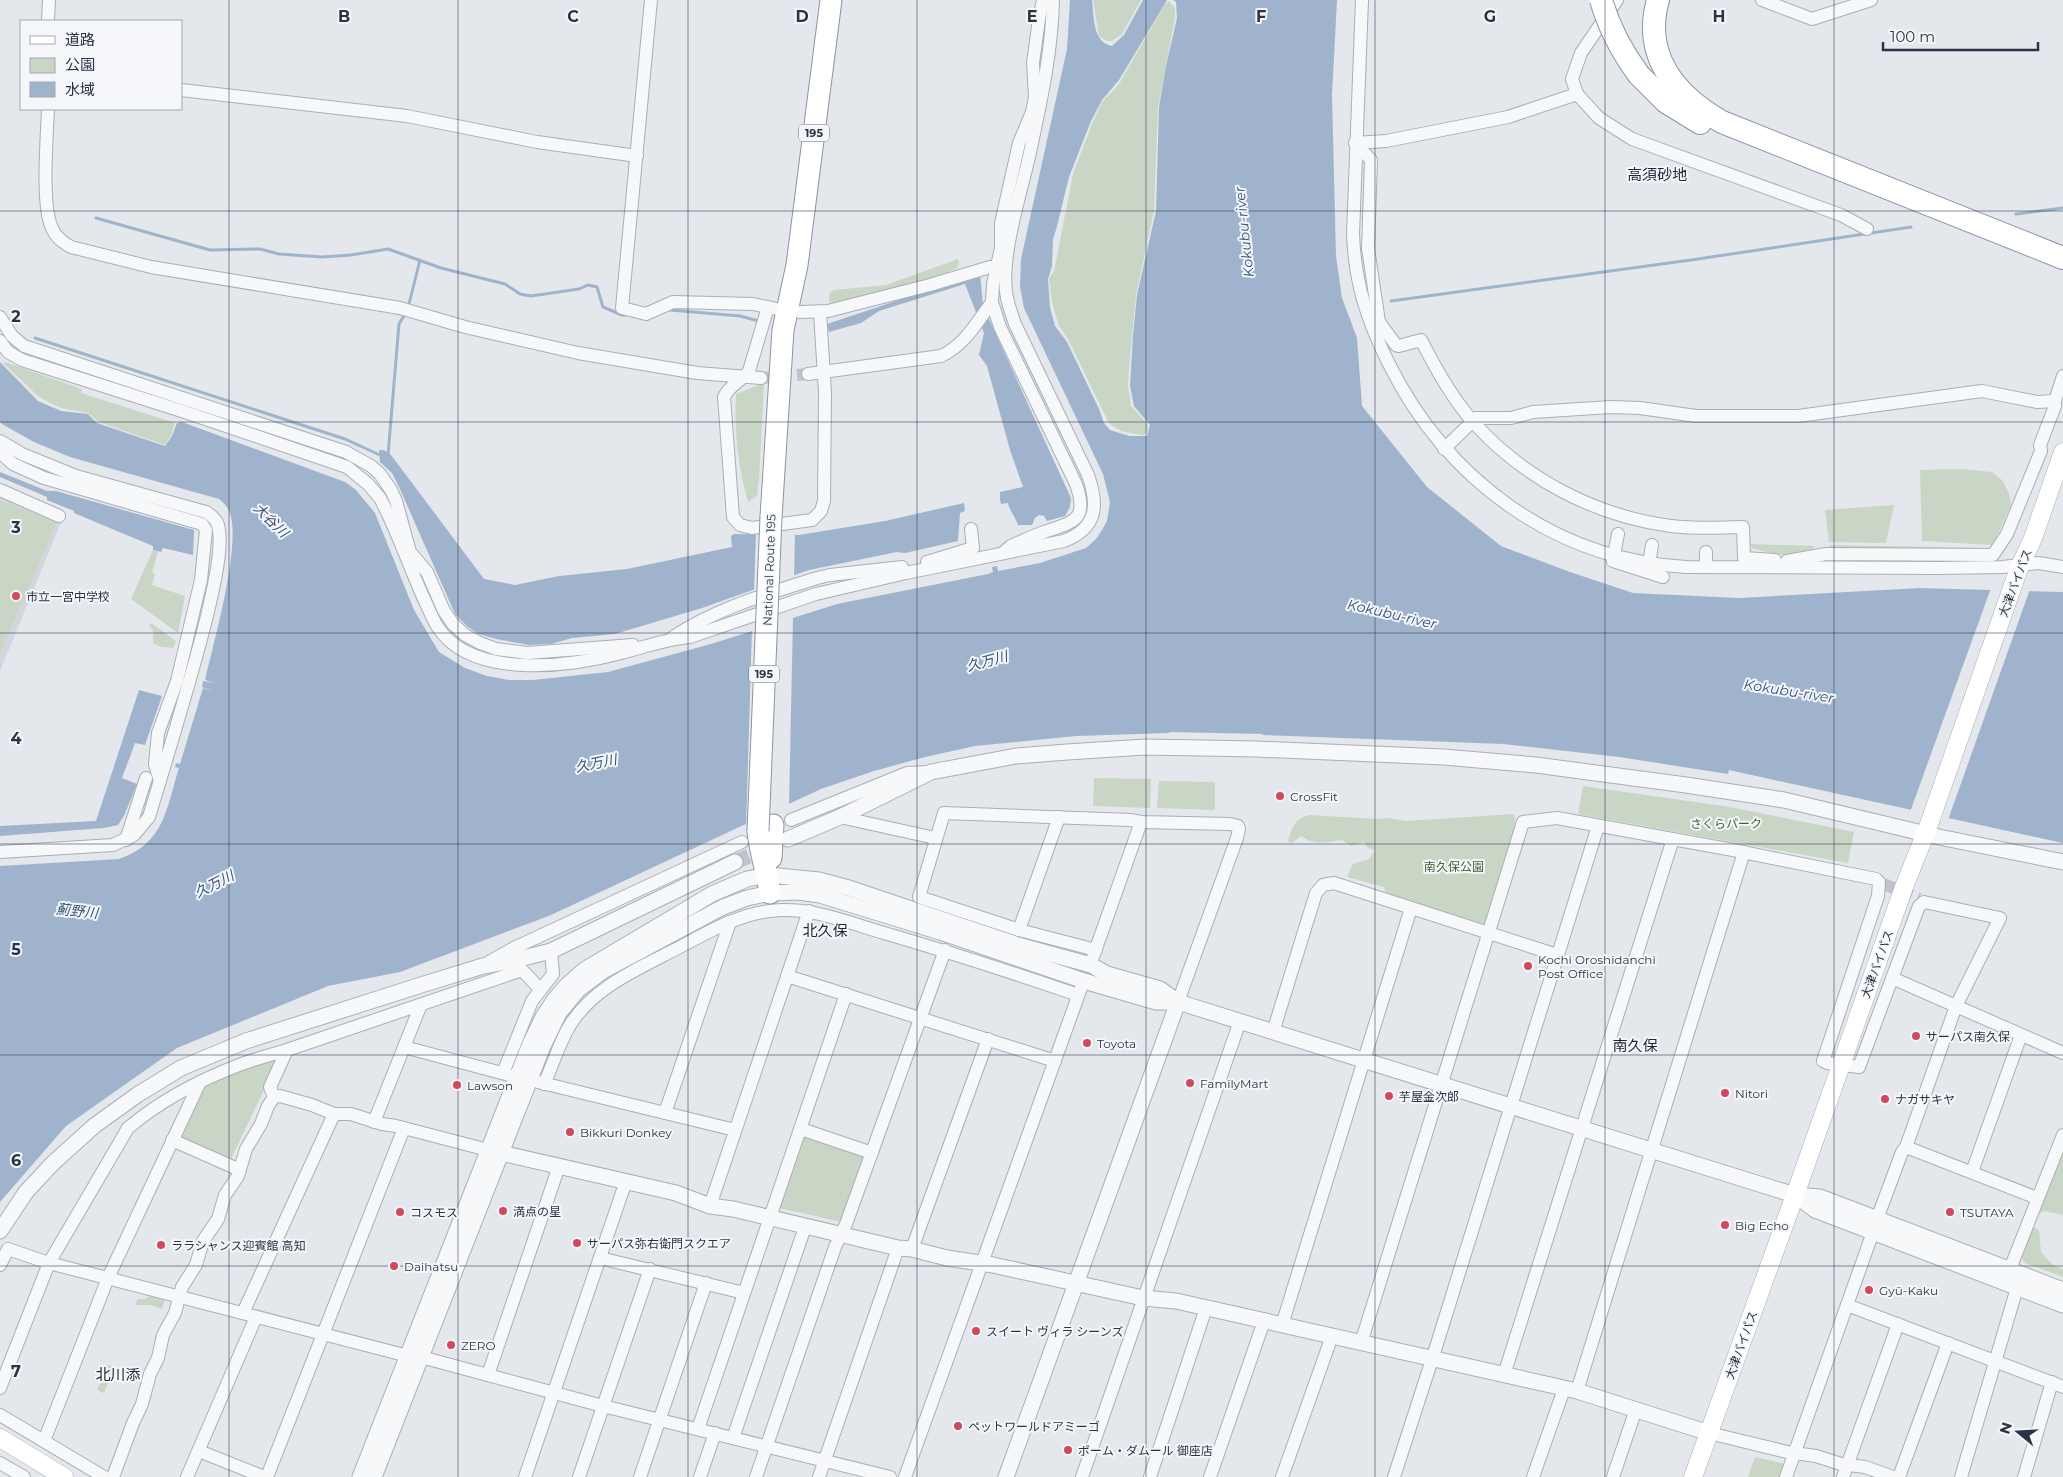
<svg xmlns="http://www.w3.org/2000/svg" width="2063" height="1477" font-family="Montserrat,'Noto Sans JP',sans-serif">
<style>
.built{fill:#d2d6de}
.green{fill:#c9d6c5}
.water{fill:#9fb4cc}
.pier{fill:#e4e7ec}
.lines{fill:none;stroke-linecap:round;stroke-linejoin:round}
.stream{stroke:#9fb4cc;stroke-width:3}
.minor-tunnel{stroke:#bfc3cb;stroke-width:12;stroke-dasharray:12 6;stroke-linecap:butt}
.tertiary-tunnel{stroke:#bfc3cb;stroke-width:15;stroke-dasharray:15 8;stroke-linecap:butt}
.minor-casing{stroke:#a9aeb7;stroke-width:14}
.tertiary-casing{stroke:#a9aeb7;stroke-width:17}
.secondary-casing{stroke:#a9aeb7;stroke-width:19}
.trunk-casing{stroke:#8b94a3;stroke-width:23}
.motorway-casing{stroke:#8b94a3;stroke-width:24}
.minor{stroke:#f7f8fa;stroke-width:12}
.tertiary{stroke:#f7f8fa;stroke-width:15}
.secondary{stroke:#fff;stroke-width:18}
.trunk{stroke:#fff;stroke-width:21}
.motorway{stroke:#fff;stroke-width:22}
.trunk-bridge-casing{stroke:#8b94a3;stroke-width:23;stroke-linecap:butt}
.motorway-bridge-casing{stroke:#8b94a3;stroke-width:24;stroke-linecap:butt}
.trunk-bridge{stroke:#fff;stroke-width:21}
.motorway-bridge{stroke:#fff;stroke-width:22}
.grid{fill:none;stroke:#2b3445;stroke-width:1;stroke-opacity:0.55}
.poi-dot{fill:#d1495b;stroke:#f4f6f9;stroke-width:2}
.labels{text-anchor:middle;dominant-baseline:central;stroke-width:4;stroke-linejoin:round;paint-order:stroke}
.shield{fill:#f4f6f9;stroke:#676e7b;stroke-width:1}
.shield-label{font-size:11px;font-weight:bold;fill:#2b3445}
.street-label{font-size:12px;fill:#2b3445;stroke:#f4f6f9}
.poi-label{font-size:12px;fill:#2b3445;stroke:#f4f6f9;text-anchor:start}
.park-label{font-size:12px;fill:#3f6138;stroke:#f4f6f9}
.water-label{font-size:14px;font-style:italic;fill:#34527a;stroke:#f4f6f9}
.quarter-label{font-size:15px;fill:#1d2536;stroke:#f4f6f9}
.grid-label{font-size:16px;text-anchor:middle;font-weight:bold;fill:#2b3445;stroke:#f4f6f9;stroke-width:4;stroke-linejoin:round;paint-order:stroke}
</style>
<rect width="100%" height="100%" fill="#e4e7ec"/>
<path class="built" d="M0,494l62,26 -62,151z"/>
<g class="green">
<path d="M1093,0h48l-19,34 -10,7h-5l-8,-5z"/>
<path d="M1169,1l6,7v10l-17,89 -4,104 -18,84 -7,72 -1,19 3,20 17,18v7l-4,4c-15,-2 -24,-2 -35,-12l-41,-84 -9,-13 -7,-24 -3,-24 5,-6 19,-98 19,-50 10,-22 17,-18 46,-80z"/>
<path d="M958,259l1,5 -2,4 -31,13 -91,24 -6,-4v-7l5,-4 52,-5z"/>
<path d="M5,362l77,27 -1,4 94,30 -4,12 -6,10 -66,-23 -11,-9 -27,-5 -15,-7 -9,-6 -34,-32z"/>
<path d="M764,383l-5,97 -2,16 -9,6c-10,-35 -14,-72 -12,-108z"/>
<path d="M1961,469l31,3 11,9 6,13 2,11 -18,40 -71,-4 -2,-71z"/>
<path d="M0,501l57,21 -57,131z"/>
<path d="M1894,505l-8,38 -57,-1 -4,-32z"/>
<path d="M1750,544l65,2c-14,16 -46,7 -63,2z"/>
<path d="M1829,545l162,3v3l-160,-3z"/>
<path d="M153,550l5,2 -6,20 3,2 -3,11 33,11 -7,37 -47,-34z"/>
<path d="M151,623l25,18 -3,7 -12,-1 -8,-4v-13l-4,-4z"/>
<path d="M1094,778l57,1 -1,29 -57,-2z"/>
<path d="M1159,781l56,1v28l-58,-2z"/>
<path d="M1583,786l147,21 124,25 -6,31 -270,-49z"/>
<path d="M1514,814l2,12 -29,95 -4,3 -96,-29 -3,-8 -37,-10 6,-13 16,-5 6,-8 -8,-4 -3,-5 -13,4 -9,-6c-18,2 -25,6 -41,-4l-9,7 -4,-2c4,-13 7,-23 21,-26l69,4 9,-1 20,3z"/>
<path d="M274,1059l3,4 -47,98 -48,-22 -1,-5 25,-51z"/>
<path d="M807,1135l55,19 3,4 -23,64 -63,-14 24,-70z"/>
<path d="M2063,1150v65l-18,-4 -8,3z"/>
<path d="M2033,1227l6,3 2,22 12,13 10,4v8l-38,-14 -5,-7z"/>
<path d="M153,1294l13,3 -4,12 -12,-4h-15l3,-6h7z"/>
<path d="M107,1365l7,2 -10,26 -7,-3z"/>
<path d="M1755,1457l31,7 -5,13h-33z"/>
</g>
<g class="water">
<path d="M1070,0h22c2,16 0,42 20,46l12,-11 19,-35h24l-48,80 -17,20 -11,21 -22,56 -13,53 -3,9 -1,27 -4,13 2,29 5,18 12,16 32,67 5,14 6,7 19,6h18l3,-11 -16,-19 -4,-20 3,-51 4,-40 19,-84 3,-104 7,-41 11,-48 -1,-16 -3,-2h164l-5,95 4,161 6,42 15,40 5,68 65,81 74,59 69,26 63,21 106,5 181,-10 143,4v251l-334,-73 -1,4 -109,-17 -116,-13 -240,-9 -1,-1 -92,-2 -1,1 -93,3 -101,10 -50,11 -51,14 -53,18 -270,126 -151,57 -72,14 -151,62 -111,78 -66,76v-336l119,-7c46,-16 47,-50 60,-91l-4,-1 1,-4 4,1 23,-76 10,3 -11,-4 1,-6 11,2 -9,-3c8,-35 38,-140 24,-169 -2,-5 -6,-9 -10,-12l-149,-42 -36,-15 -32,-18 -2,-2v-60l38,39 23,10 27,3 9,9 68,23 7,-10 5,-13 5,-1 163,60 11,8 19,23 39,97 25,42 26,16 22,8 22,4h24l75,-8 103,-28 126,-40 151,-30 5,-2 -1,-5 5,-1 1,5 42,-8 46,-15 10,-9 6,-9 5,-9 3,-19 -7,-28 -79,-166 -4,-21 1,-28 46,-210z"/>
<path d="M980,273l3,33 88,192 -1,9 -5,9 -18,5 -3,-5 -5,-1 -4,3 -3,7h-14c-3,-9 -9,-15 -10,-22l-7,1 -1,-4h2h-2v-8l23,-5 -13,-37 -23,-84 -8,-11 5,-22 -19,-49 -86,27 -18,12 -32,9 -2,-8z"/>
<path d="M379,450h5l7,5 93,124 31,6 44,-9 68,-7 105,-22 -1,-11 3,-2 65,1 86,-14 79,-18 1,8 -5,2 -2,28 -53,12 -8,-1 -88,18 -107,38 -87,26 -43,4 -21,6 -22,1 -33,-6 -17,-5 -11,-7 -13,-13 -55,-125 -8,-16 -12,-11z"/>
<path d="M0,472l47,19h9l138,39 -1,25 -30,-7 -2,4 -8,-2v-4l-79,-33v-2l-27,-11v-3l-47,-20z"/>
<path d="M139,690l23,6 -17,49 -10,-2 -13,35 15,6 -13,32 -6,9 -14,3 -104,8v-10l96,-5z"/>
</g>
<g class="pier">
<path d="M756,532l39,1 -1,45 -40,14z"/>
<path d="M1991,588l39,1 -82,231 -38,-8z"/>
<path d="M793,616l-4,191 -43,20 6,-198z"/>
</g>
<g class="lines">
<g class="stream">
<path d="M2016,214l47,-6"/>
<path d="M96,218l114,32 50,-1 19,5 43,3 29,-2 37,-6 53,19 64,16 15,10 11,2 48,-7 9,-4 9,2 6,20 19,8h5"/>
<path d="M1391,301l300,-41 220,-33"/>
<path d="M408,308l12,-48"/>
<path d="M670,310l70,6 19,5"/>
<path d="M35,338l310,101 37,17"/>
<path d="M388,455l11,-131 6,-10"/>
</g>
<g class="minor-tunnel">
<path d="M761,378l47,-4"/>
<path d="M1884,884l35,15"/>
</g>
<path class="tertiary-tunnel" d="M735,862l33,-14"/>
<g class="minor-casing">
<g id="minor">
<path d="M651,0l-29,308 24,6 27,-12 80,2 24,5"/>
<path d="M1362,0l-9,234c2,50 14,86 36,130 58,116 166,196 297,203l252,1 64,-1 37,-4 24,4"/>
<path d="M1617,0l-36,53 -9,26 5,15 22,24 33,21 209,76 26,14"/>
<path d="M1762,0l50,19 59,-19"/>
<path d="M48,21l1,-21"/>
<path d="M181,90l226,26 130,26 100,14"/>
<path d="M48,109c-1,28 -7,96 4,119 4,10 11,14 19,19l80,20 249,41 65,19 113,26 119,20 64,5"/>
<path d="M1355,143l31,-2 122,-24 69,-23"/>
<path d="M1355,143l16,17 -3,88 11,74 -6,2"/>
<path d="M768,307l-19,64c-8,11 -19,13 -25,26l9,120 7,8 12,3 60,-8 9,-9 3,-10 1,-108 -5,-81"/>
<path d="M800,312l28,-1 102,-26 60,-18h6"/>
<path d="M0,317l12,19 12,10 322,106 25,14 9,8 11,16 5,11 14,51 17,20 17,39 9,13 12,11 15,8 16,6 31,4 106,-8"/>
<path d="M1379,322l17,23 3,1 22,-6c15,29 31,58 53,83 51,56 121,93 197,103 24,3 48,2 72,1l1,31 31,2"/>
<path d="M0,341l8,11 14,8 163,52 162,55 21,17 12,14c17,32 29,68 44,101 4,8 8,19 13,27 34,54 132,41 184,27 24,-6 45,-14 69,-16l126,-43 90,-21 158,-32c33,-13 35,-35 24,-66l-73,-151c-3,-9 -6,-17 -8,-26 -8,-37 13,-102 22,-141 11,-52 23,-104 24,-157"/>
<path d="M808,374l133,-18c24,-11 36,-34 51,-54"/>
<path d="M0,441l22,13 54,22 130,36c5,3 10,7 12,13 6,22 -6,69 -11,91 -17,68 -38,134 -58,201l-15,18 -21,10 -113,7"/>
<path d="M1444,449l32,-31h35l22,-6 78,-5 29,1 56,8h102l184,-25 55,11 18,-1 8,-25"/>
<path d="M0,452l13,12 31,14 158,46 4,6 -5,50 -24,101 -19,52 -3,31 5,17"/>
<path d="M0,490l59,26"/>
<path d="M1618,534l-5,27 50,16"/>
<path d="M1005,551l6,-5c11,-5 22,-10 33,-14 29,-10 45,-11 32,-48l-76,-157 -8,-25 1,-18 8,-36v-25l18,-80 13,-31 3,-15 -2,-34 6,-44 4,-19"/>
<path d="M1787,561l39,-7 167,1 14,-21 34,-83 -1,-6 15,-39v-5"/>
<path d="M927,562l46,-14 -2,-19"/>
<path d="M1649,564l3,-19"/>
<path d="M1706,567v-15"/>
<path d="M673,637c44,-29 94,-43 144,-59l13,-3 72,-8"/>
<path d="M840,817l95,21"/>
<path d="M791,820l116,-47 22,-1"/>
<path d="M126,840l20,-62"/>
<path d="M1019,930l40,-113"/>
<path d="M1096,950l-77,-20 -100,-33 25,-84 186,7 11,2 89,2 8,2 1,3 -2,9 -59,164"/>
<path d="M1093,957l48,-135"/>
<path d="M489,962l25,-14 228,-106"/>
<path d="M787,976l268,85"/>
<path d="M1892,978l171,75"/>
<path d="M1273,1032l43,-139 7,-8 11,-2 223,72"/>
<path d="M404,1047l105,28"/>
<path d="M503,1073l29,-72 21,-27 -2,-23"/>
<path d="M538,1082l197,48"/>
<path d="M544,1084c9,-19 15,-41 26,-59 23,-36 60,-52 96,-71 33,-16 67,-39 104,-43 40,-5 76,11 114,22 65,19 130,40 194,62"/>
<path d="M274,1097l-4,-10 17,-37 235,-80 18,19"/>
<path d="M665,1113l65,-191"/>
<path d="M374,1122l46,-115"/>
<path d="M801,1129l71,24"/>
<path d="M172,1140l68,30"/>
<path d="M1972,1172l49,-137"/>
<path d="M710,1206l99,-295"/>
<path d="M1877,1219l25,-67 4,-5"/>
<path d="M912,1249l76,-210"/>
<path d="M600,1258l144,35"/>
<path d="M0,1265l8,-16 41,14 359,93"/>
<path d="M2006,1279l57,-144"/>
<path d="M1847,1305l26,-73"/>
<path d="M243,1313l91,-199"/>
<path d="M1282,1325l129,-417"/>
<path d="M1361,1343l162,-521 34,-4 176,32 143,29 3,3 -1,14 -55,165 4,2 32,4 60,-161 5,-4 76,16 -44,88 -50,141 131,51"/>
<path d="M421,1357l182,49 287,71"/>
<path d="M488,1375l71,-209"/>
<path d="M1504,1375l169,-536"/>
<path d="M0,1388l49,-125 79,-135c32,-27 72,-48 111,-63 15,-6 32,-10 48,-15"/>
<path d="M1577,1391l167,-539"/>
<path d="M0,1415l104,62"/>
<path d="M698,1429l148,-435"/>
<path d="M1709,1433l78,19 29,4 25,8 24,3 28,10"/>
<path d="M733,1438l72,-211"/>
<path d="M44,1441l64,-163 92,-196"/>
<path d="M199,1451l65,26"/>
<path d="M0,1463l24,14"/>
<path d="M113,1477l20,-54 9,-19 8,-30 8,-16 5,-23 12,-22 7,-26 14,-22 7,-24 15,-22 7,-24 13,-19 8,-27 15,-25 7,-18 6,-9 6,-1 32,9 22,9h17l31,10 14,2 92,24"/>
<path d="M187,1477l69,-160"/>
<path d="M267,1477l137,-349"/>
<path d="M525,1477l101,-296"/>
<path d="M579,1477l71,-208"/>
<path d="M640,1477l66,-194"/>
<path d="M700,1477l15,-44"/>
<path d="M756,1477l79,-230 11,-23 99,-274"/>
<path d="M819,1477l79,-229"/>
<path d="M905,1477l176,-489"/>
<path d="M1082,1477l158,-456"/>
<path d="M1150,1477l56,-169"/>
<path d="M1210,1477l54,-156"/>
<path d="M1282,1477l50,-141"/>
<path d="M1394,1477l42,-130 162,-521"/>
<path d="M1533,1477l31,-88"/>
<path d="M1613,1477l23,-68"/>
<path d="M1786,1477l61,-172 216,82"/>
<path d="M1843,1477l55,-153"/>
<path d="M1899,1477l49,-134"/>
<path d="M1961,1477l56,-189"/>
<path d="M2024,1477l28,-95"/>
</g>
</g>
<g class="tertiary-casing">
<g id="tertiary">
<path d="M788,839l52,-22 91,-45 85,-16 51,-4 78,-5 111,2 188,8 92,8 150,20 98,15 155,37 124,25"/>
<path d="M488,1150l188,43 34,13 23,3 165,39 14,1 35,9 46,7 150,33 33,3 401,90 132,42"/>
<path d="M1795,1195l20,15 248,95"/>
<path d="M0,1231l26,-39 26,-28 42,-38 43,-31 44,-27 65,-27 175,-56 62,-19 28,-5 40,-10 184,-89"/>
<path d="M360,1477l170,-433 13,-27 12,-18 12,-14 17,-15 128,-76 35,-15 21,-4 51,5 30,8 169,57 73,20 16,9 53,15 18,13"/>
<path d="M374,1477l169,-431 16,-33 20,-24 24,-18 120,-64 24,-9 23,-5 29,-1 21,3 120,37 144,49 72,21h22l594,186 23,7 25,2 243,93"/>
<path d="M1006,1477l172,-475"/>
</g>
</g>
<g class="secondary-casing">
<g id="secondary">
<path d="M0,1438l64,39"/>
<path d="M1693,1477l102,-282 109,-308 24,-60 90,-256 15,-33 30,-86"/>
</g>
</g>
<g class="trunk-casing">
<g id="trunk">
<path d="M771,517l12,-187 14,-65 34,-265"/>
<path d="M758,831c2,21 9,41 12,62"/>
<path d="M771,858l2,-33"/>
</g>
</g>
<g class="motorway-casing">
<g id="motorway">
<path d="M1658,0c-16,56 18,96 64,122l341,136"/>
<path d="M1639,75l27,27 34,21"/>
</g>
</g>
<use href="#minor" class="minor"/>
<use href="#tertiary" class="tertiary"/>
<use href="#secondary" class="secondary"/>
<use href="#trunk" class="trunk"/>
<use href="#motorway" class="motorway"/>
<g class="trunk-bridge-casing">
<path id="trunk-bridge" d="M758,831l13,-314"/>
</g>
<g class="motorway-bridge-casing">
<path id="motorway-bridge" d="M1601,0c8,28 21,52 38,75"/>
</g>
<use href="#trunk-bridge" class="trunk-bridge"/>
<use href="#motorway-bridge" class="motorway-bridge"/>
</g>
<path class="grid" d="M229,0v1477M458,0v1477M688,0v1477M917,0v1477M1146,0v1477M1375,0v1477M1605,0v1477M1834,0v1477M0,211h2063M0,422h2063M0,633h2063M0,844h2063M0,1055h2063M0,1266h2063"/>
<g class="poi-dot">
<circle cx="16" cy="596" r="5"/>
<circle cx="1280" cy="796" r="5"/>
<circle cx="1528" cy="966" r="5"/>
<circle cx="1916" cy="1036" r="5"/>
<circle cx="1087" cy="1043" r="5"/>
<circle cx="1190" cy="1083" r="5"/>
<circle cx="457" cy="1085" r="5"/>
<circle cx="1725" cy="1093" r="5"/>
<circle cx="1389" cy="1096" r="5"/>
<circle cx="1885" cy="1099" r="5"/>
<circle cx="570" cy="1132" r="5"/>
<circle cx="503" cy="1211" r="5"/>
<circle cx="400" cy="1212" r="5"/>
<circle cx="1950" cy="1212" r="5"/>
<circle cx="1725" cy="1225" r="5"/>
<circle cx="577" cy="1243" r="5"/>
<circle cx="161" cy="1245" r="5"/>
<circle cx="394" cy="1266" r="5"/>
<circle cx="1869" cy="1290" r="5"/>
<circle cx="976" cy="1331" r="5"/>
<circle cx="451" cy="1345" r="5"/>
<circle cx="958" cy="1426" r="5"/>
<circle cx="1068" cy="1450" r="5"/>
</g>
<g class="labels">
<g class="shield">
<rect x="799" y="124.5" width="30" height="17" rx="4"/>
<rect x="749" y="665.5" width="30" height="17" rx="4"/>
</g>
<g class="shield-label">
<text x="814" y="133">195</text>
<text x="764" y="674">195</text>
</g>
<g class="street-label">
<text transform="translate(769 570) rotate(-88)">National Route 195</text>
<text transform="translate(2015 583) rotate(-69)">大津バイパス</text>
<text transform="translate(1877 964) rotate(-70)">大津バイパス</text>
<text transform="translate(1741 1345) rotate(-70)">大津バイパス</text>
</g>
<g class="poi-label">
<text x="26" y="596">市立一宮中学校</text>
<text x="1290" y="796">CrossFit</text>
<text x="1538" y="959">Kochi Oroshidanchi<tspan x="1538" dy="14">Post Office</tspan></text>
<text x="1926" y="1036">サーパス南久保</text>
<text x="1097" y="1043">Toyota</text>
<text x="1200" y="1083">FamilyMart</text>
<text x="467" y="1085">Lawson</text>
<text x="1735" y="1093">Nitori</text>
<text x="1399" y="1096">芋屋金次郎</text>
<text x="1895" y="1099">ナガサキヤ</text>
<text x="580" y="1132">Bikkuri Donkey</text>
<text x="513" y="1211">満点の星</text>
<text x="410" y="1212">コスモス</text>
<text x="1960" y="1212">TSUTAYA</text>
<text x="1735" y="1225">Big Echo</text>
<text x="587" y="1243">サーパス弥右衛門スクエア</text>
<text x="171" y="1245">ララシャンス迎賓館 高知</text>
<text x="404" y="1266">Daihatsu</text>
<text x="1879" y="1290">Gyū-Kaku</text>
<text x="986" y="1331">スイート ヴィラ シーンズ</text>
<text x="461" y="1345">ZERO</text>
<text x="968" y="1426">ペットワールドアミーゴ</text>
<text x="1078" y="1450">ポーム・ダムール 御座店</text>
</g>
<g class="park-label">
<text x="1726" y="823">さくらパーク</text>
<text x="1454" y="866">南久保公園</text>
</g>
<g class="water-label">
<text transform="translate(1244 232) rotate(-96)">Kokubu-river</text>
<text transform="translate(271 520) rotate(44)">大谷川</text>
<text transform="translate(1392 614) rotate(13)">Kokubu-river</text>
<text transform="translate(987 661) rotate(-15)">久万川</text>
<text transform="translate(1789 691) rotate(9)">Kokubu-river</text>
<text transform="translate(596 763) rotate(-11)">久万川</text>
<text transform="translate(214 884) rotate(-27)">久万川</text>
<text transform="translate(77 911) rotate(6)">薊野川</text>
</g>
<g class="quarter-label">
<text x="1657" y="174">高須砂地</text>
<text x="825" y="930">北久保</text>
<text x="1635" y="1045">南久保</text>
<text x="118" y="1374">北川添</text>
</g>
</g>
<g class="grid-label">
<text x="344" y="22">B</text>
<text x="573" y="22">C</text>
<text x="802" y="22">D</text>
<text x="1032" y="22">E</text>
<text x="1261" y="22">F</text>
<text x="1490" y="22">G</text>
<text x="1719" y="22">H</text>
<text x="16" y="322">2</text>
<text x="16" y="533">3</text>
<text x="16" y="744">4</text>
<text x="16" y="955">5</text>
<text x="16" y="1166">6</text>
<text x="16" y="1377">7</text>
</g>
<rect x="20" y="20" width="162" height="90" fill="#f4f6f9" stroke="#a4a8b1"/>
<rect x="30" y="36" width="25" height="8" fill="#ffffff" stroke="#a4a8b1"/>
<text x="65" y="45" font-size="15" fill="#2b3445">道路</text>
<rect x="30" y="58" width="25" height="15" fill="#c9d6c5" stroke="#a4a8b1"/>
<text x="65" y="70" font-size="15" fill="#2b3445">公園</text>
<rect x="30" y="82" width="25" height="15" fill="#9fb4cc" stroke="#a4a8b1"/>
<text x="65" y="95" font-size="15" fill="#2b3445">水域</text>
<g transform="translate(2018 1432) rotate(288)" stroke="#f4f6f9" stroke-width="4" paint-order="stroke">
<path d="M0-4L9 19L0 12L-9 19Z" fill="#2b3445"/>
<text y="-8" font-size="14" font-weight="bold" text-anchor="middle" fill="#2b3445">N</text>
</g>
<path d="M1883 42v8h155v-8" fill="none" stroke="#2b3445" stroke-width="2.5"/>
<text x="1890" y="42" font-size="15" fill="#2b3445" stroke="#f4f6f9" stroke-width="4" paint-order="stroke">100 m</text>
</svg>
